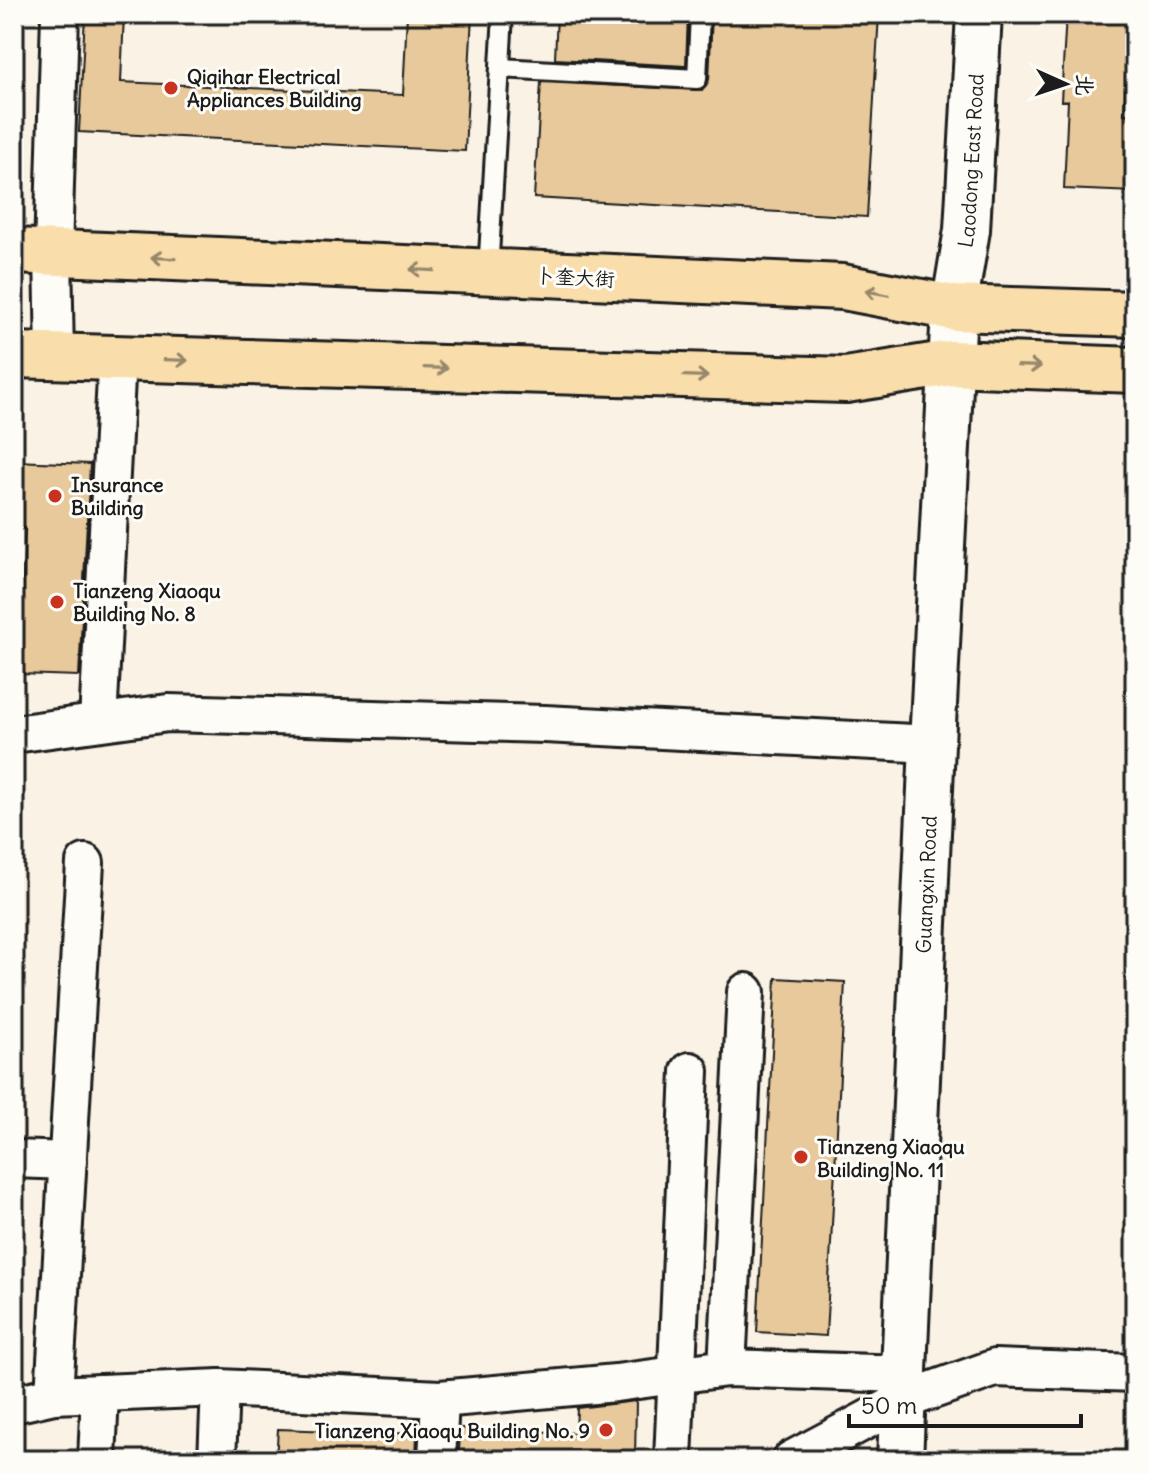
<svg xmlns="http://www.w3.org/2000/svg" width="1149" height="1474" font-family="Delius,'LXGW WenKai TC',sans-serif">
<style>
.building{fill:#e8c99b;stroke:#1c1c1c;stroke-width:2}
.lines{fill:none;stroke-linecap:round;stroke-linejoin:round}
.lane-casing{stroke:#1c1c1c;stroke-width:24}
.street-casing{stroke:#1c1c1c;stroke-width:42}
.secondary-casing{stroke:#1c1c1c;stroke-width:50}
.primary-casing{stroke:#1c1c1c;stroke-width:50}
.lane{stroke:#fdfcf7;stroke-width:18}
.street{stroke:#fdfcf7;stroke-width:36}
.secondary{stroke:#fdfcf7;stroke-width:44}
.primary{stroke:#f9deab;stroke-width:44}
.oneway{stroke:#96876b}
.poi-dot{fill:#c8321e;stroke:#fdfcf7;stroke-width:3}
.labels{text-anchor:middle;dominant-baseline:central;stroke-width:6;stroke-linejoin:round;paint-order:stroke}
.poi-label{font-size:20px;font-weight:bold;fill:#1c1c1c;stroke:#fdfcf7;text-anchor:start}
.street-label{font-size:20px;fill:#1c1c1c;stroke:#fdfcf7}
</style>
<rect width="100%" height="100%" fill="#f9f2e5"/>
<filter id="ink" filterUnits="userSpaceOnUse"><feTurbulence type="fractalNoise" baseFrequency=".0125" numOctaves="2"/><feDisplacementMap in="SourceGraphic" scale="16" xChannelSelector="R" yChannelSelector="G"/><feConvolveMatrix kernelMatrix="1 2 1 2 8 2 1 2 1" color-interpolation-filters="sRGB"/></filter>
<g filter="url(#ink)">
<g class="building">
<path d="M85,14h39l-3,68 282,13 4,-81h65l-7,137 -386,-19z"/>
<path d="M557,14h131l-2,52 -131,-7z"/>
<path d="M712,14h167l-12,203 -333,-19 7,-116 161,8 7,-10z"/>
<path d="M1066,14h63l-5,100 11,1v77l-71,-3 4,-88h-7z"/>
<path d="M14,461l76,3 -11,212 -60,-2 6,-146 -11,-1z"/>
<path d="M776,978l69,4 -19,354 -69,-4z"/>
<path d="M636,1401l-1,59h-177l3,-32 115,5 1,-25z"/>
<path d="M278,1429l139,5 -1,26h-140z"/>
</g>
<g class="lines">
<g class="lane-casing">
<g id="lane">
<path d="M500,68l197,11 3,-65"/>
<path d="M488,273l15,-259"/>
</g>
</g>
<g class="street-casing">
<g id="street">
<path d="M55,357l-2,-104 7,-239"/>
<path d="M98,722l19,-363"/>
<path d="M14,734l154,-21 377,11 387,20"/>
<path d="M85,863l-31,532 166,-7 220,11 -3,61"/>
<path d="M14,1159l54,2"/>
<path d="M727,1368l19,-376"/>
<path d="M440,1399l176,-16 111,-15 176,6"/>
<path d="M14,1404l40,-9"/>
<path d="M97,1460l3,-67"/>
<path d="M217,1460l3,-72"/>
<path d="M673,1460l17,-389"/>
<path d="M791,1460l111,-59 93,-33 140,5"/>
</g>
</g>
<g class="secondary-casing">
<g id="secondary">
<path id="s1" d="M900,1460l32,-716 22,-436 13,-78 12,-216"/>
</g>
</g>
<g class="primary-casing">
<g id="primary">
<path d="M14,251l829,36 111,21 181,6"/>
<path d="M14,355l832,25 105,-17 184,7"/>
</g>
</g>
<use href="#lane" class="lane"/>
<use href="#street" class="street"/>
<use href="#secondary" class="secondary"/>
<use href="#primary" class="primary"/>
</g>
<defs><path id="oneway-shaft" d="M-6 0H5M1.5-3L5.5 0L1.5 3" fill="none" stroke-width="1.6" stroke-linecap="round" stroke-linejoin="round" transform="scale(2)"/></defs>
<g class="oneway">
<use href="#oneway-shaft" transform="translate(163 258) rotate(-177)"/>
<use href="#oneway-shaft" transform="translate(422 270) rotate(-177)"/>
<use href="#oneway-shaft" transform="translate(877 293) rotate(-169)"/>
<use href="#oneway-shaft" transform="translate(176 360) rotate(2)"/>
<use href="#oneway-shaft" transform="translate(1029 366) rotate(2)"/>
<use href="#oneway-shaft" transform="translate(436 368) rotate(2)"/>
<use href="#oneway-shaft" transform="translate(696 376) rotate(2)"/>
</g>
</g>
<g class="poi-dot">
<circle cx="171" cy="88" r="8"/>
<circle cx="55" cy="496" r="8"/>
<circle cx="57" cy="602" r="8"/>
<circle cx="801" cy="1157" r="8"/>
<circle cx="606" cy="1430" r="8"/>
</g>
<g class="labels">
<g class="poi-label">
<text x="187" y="76">Qiqihar Electrical<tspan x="187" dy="23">Appliances Building</tspan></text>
<text x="71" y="484">Insurance<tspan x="71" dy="23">Building</tspan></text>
<text x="73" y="590">Tianzeng Xiaoqu<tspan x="73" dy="23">Building No. 8</tspan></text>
<text x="817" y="1146">Tianzeng Xiaoqu<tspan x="817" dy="23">Building No. 11</tspan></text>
<text x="590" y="1430" text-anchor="end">Tianzeng Xiaoqu Building No. 9</text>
</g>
<g class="street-label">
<text stroke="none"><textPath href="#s1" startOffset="1302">Laodong East Road</textPath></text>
<text transform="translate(575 277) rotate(3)">卜奎大街</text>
<text stroke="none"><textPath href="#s1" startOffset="576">Guangxin Road</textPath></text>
</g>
</g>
<rect width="1149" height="1474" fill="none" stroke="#fdfcf7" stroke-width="48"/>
<rect x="24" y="24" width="1101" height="1426" fill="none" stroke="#1c1c1c" stroke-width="3" filter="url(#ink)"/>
<g transform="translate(1065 84) rotate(93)" stroke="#fdfcf7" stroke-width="6" paint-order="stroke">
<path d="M0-6L14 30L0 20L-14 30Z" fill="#1c1c1c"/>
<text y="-12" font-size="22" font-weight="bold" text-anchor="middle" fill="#1c1c1c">北</text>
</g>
<path d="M849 1414v12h232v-12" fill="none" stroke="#1c1c1c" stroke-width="4"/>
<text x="861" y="1414" font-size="24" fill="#1c1c1c" stroke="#fdfcf7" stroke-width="6" paint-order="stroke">50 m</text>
</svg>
